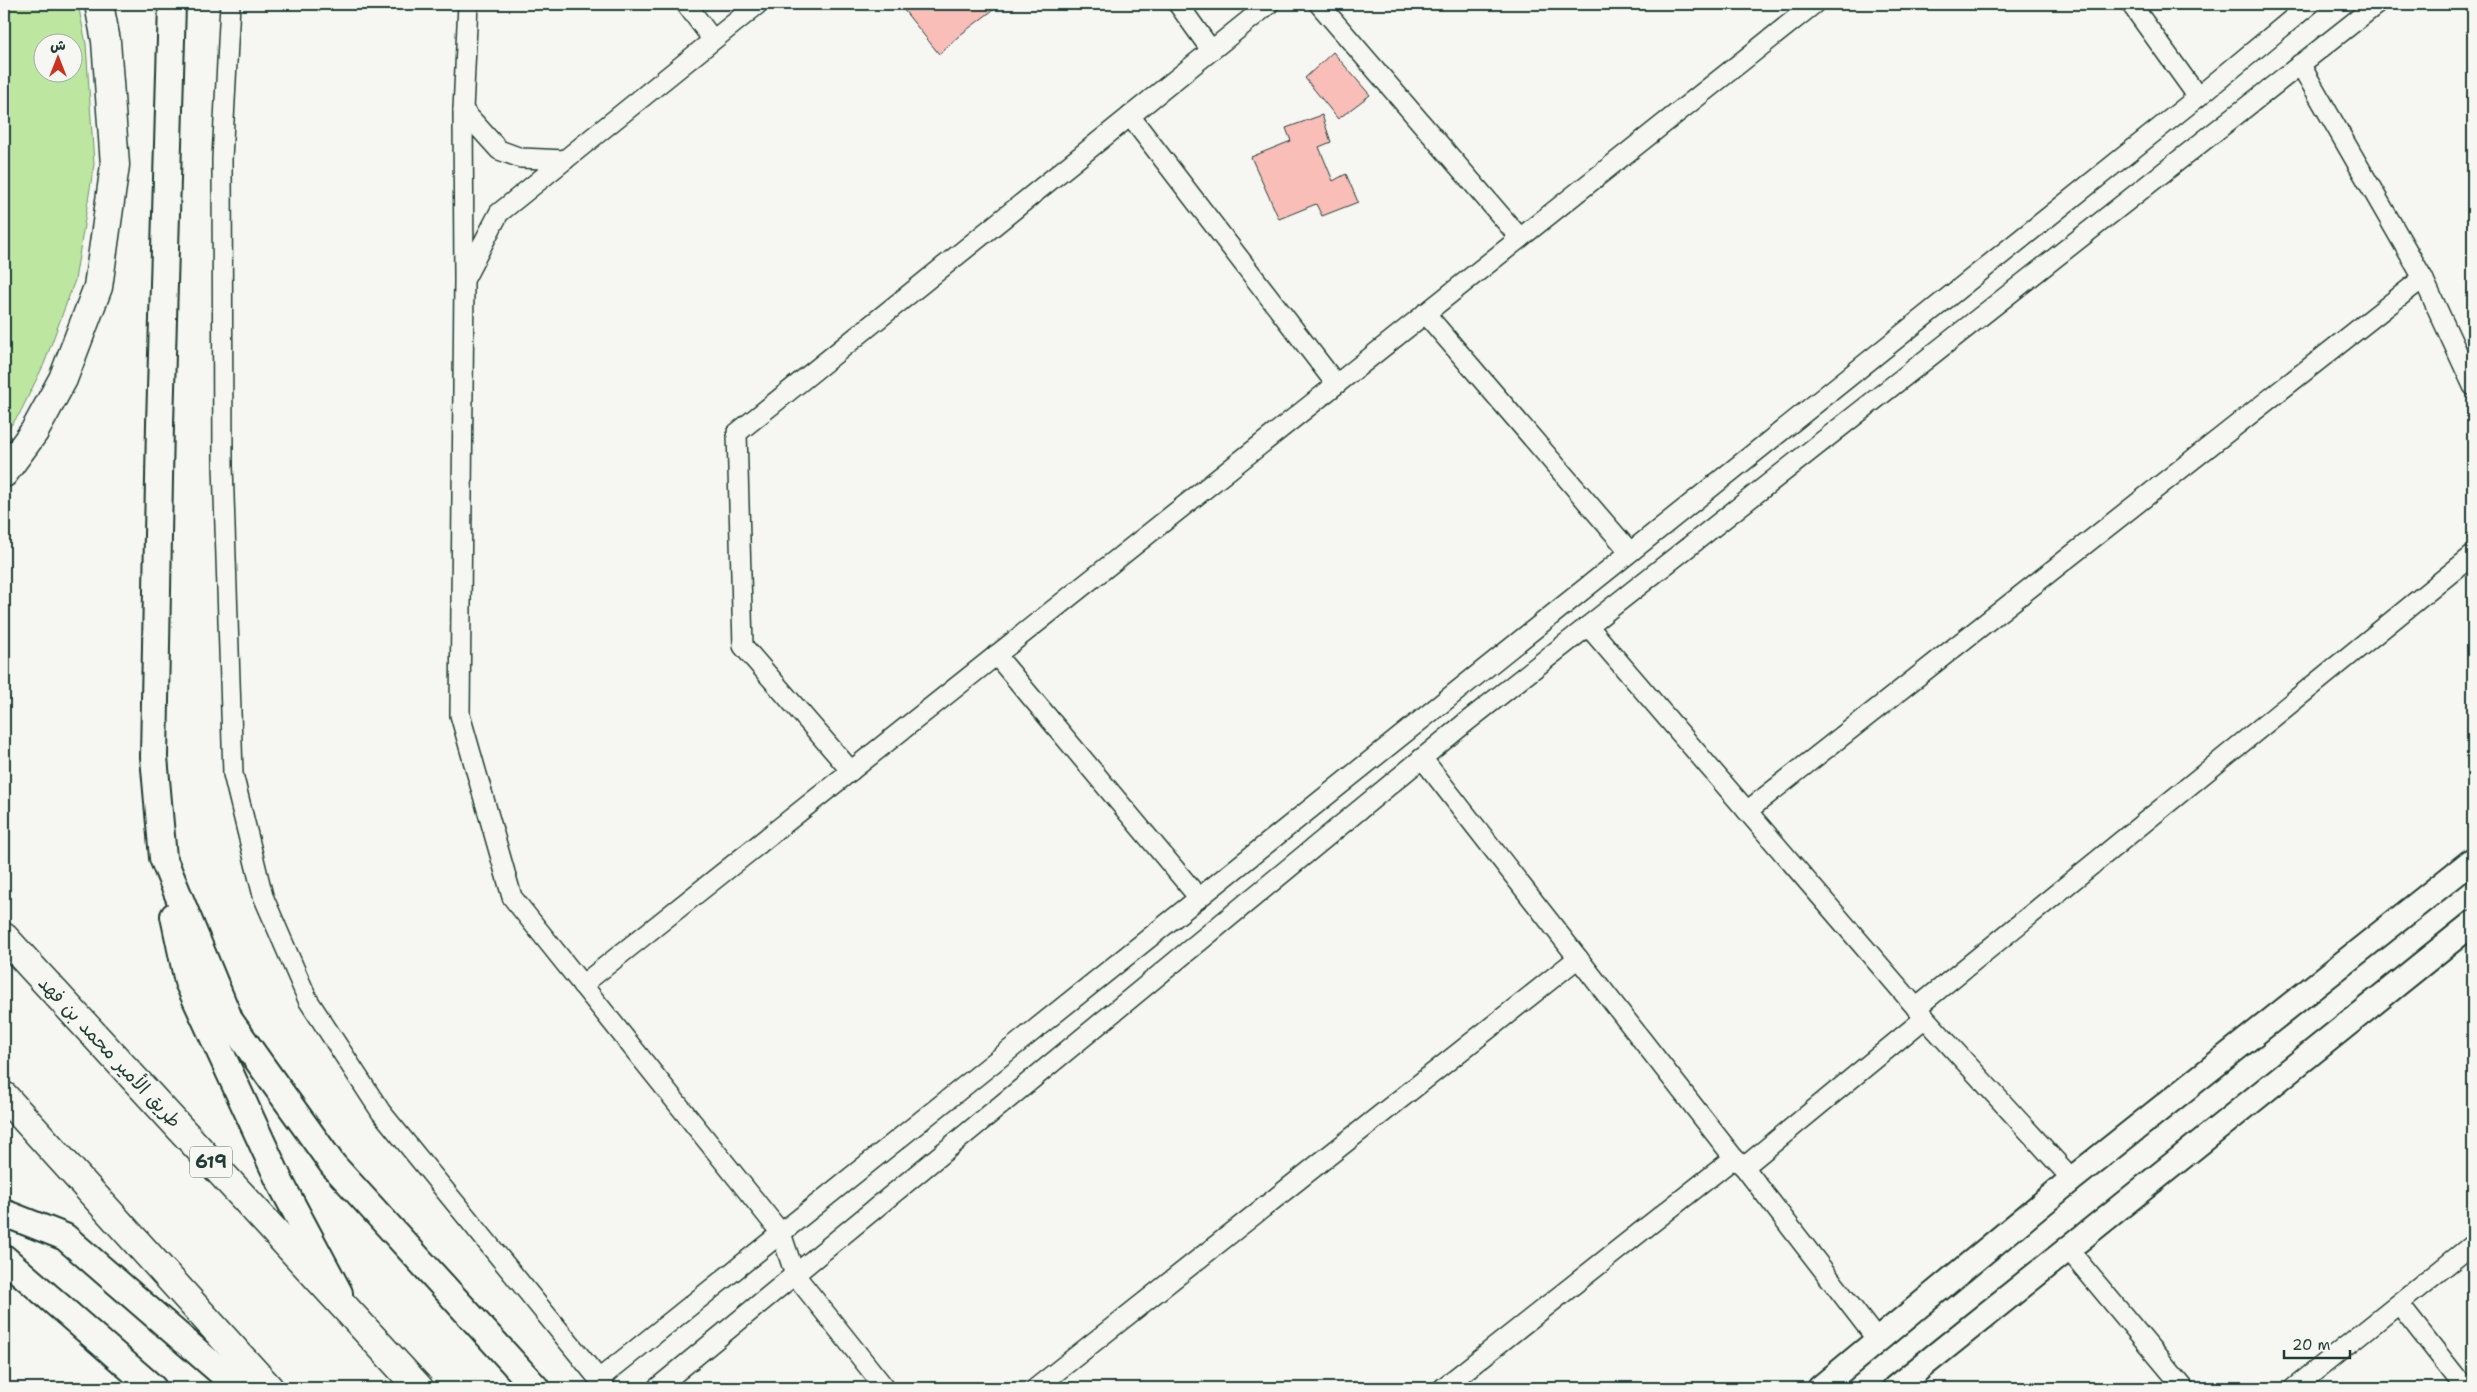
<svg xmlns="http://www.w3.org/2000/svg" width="2477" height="1392" font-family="'Shantell Sans','Playpen Sans Arabic',sans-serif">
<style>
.green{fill:#bde6a1;stroke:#6e926a;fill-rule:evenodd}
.building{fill:#fabeb8;stroke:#1f3d34}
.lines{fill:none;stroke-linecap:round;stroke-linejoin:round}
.minor-casing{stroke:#1f3d34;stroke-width:22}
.tertiary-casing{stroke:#1f3d34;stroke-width:28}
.secondary-casing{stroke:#1f3d34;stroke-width:30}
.motorway-casing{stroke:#1f3d34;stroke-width:31}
.minor{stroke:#f6f6f2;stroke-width:19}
.tertiary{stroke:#f6f6f2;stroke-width:24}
.secondary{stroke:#f6f6f2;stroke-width:26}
.motorway{stroke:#f6f6f2;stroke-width:28}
.labels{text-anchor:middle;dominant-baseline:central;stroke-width:4;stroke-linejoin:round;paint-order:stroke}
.shield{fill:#f6f6f2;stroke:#60746d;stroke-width:1}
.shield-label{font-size:18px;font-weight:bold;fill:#1f3d34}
.street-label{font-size:19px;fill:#1f3d34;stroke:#f6f6f2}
</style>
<rect width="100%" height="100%" fill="#f6f6f2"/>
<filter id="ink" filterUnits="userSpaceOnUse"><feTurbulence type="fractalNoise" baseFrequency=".02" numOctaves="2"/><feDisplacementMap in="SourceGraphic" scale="10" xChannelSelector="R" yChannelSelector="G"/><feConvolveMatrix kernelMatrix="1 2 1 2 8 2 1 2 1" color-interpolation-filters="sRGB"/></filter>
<g filter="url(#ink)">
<path class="green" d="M4,4h74l8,40 8,120 -19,116 -31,84 -24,49 -16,22zM42,42h30v30h-30z"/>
<g class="building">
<path d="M899,4h102l-41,31 -21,19z"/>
<path d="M1333,52l37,43 -32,24 -33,-41z"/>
<path d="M1322,115l9,27 -12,5 14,34 13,-7 12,28 -36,14 -6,-12 -37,15 -28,-62 40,-16 -5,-13z"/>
</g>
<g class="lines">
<g class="minor-casing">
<g id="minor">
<path d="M230,4l-8,155 1,306 10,309 30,122 45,104 73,112 225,276"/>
<path d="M686,4l27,36"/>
<path d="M758,4l-259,209 -35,67 -4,435 52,182 269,336 14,42 90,113"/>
<path d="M1178,4l33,46"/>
<path d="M1319,4l201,234"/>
<path d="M2131,4l67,93"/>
<path d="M2300,64l123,214 50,108"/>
<path d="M463,110l36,40 22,8 44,2"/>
<path d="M1130,116l206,268"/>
<path d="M464,277l-1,-167 5,-106"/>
<path d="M1425,313l205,239"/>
<path d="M1588,626l337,392 147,161"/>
<path d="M996,655l203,243"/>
<path d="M1422,758l312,400 10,9 134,174"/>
<path d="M851,771l-108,-125 -6,-213 532,-429"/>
<path d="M1747,811l676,-533"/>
<path d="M582,985l1232,-981"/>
<path d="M1916,1008l557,-453"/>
<path d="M1744,1167l181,-149"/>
<path d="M2068,1249l116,139"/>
<path d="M2399,1304l66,84"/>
<path d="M599,1379l1599,-1282 112,-93"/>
<path d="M657,1388l808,-665 912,-719"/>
<path d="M1036,1388l542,-430"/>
<path d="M1443,1388l291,-230"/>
<path d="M2294,1388l179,-144"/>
</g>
</g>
<g class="tertiary-casing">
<g id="tertiary">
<path d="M1820,1388l252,-209 401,-319"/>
<path d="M1895,1388l578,-465"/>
</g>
</g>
<g class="secondary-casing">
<g id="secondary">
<path d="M172,4l-12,420 -6,333 9,101 67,163 34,48 69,96 203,223"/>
<path d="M174,916l14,66 92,200 59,111"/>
<path d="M4,1213l61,24 174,151"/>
<path d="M4,1258l149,130"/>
</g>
</g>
<g class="motorway-casing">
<g id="motorway">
<path d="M4,473l30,-41 29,-53 35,-92 17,-122 -9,-124 -7,-37"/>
<path d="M4,937l415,451"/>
<path d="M4,1096l265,292"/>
</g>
</g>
<use href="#minor" class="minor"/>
<use href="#tertiary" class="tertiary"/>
<use href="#secondary" class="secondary"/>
<use href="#motorway" class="motorway"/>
</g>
</g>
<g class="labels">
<rect class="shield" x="190" y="1146.5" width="42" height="31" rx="4"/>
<g class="shield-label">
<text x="211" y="1162">619</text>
</g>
<g class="street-label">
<text transform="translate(110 1052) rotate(47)">طريق الأمير محمد بن فهد</text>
</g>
</g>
<rect width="2477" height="1392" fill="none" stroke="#f6f6f2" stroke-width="20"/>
<rect x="10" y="10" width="2457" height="1372" fill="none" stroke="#1f3d34" stroke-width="2" filter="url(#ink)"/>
<g transform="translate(58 58)"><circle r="24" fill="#f6f6f2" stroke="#a0aca6"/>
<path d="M0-4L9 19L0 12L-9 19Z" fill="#c8321e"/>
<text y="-8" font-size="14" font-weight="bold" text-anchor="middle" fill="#1f3d34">ش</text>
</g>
<path d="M2284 1350v8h66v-8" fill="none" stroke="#1f3d34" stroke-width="2.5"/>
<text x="2292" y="1350" font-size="15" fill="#1f3d34" stroke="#f6f6f2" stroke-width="4" paint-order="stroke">20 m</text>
</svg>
